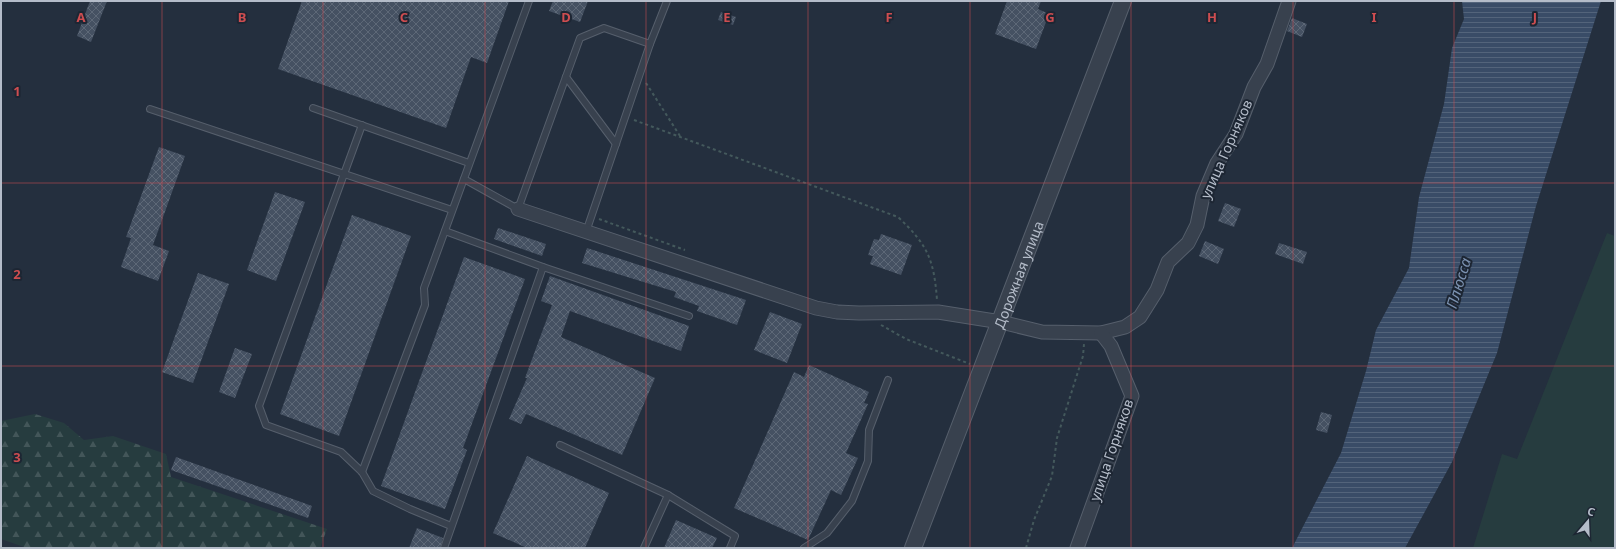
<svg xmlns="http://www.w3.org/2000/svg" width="1616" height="549" font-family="'Noto Sans',sans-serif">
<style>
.forest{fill:url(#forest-firs)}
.green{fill:#263c3f}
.water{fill:url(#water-rules)}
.building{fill:url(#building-cross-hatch)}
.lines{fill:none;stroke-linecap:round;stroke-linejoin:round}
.service-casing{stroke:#565f6c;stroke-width:8}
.minor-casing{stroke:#565f6c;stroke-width:15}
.tertiary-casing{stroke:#565f6c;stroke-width:18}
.path{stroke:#44595c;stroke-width:2;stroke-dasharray:3 3;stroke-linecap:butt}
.service{stroke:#38414e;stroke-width:6}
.minor{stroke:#38414e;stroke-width:13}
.tertiary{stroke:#38414e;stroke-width:16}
.grid{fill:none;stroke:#ce4d50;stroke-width:1;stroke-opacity:0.55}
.labels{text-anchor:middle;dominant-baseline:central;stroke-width:4;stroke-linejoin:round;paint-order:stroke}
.street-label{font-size:14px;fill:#b4bcc9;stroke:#1d2633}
.water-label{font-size:15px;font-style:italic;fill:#7c92b1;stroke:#1d2633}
.grid-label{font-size:13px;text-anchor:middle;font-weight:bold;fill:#ce4d50;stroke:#1d2633;stroke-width:4;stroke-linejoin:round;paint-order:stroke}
</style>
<defs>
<pattern id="forest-firs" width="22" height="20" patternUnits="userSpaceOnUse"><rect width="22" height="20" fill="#263c3f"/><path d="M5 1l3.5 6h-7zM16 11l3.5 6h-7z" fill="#435659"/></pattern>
<pattern id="water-rules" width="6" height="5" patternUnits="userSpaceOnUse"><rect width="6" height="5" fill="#394c67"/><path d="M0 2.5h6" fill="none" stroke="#53647b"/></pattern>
<pattern id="building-cross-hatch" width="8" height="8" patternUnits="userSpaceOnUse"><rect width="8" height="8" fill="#455162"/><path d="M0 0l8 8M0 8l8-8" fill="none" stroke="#5d6877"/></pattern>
</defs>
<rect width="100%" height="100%" fill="#242f3e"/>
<path class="forest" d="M35,414l29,9 20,17 29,-4 53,18 5,23 156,52 -7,19h-293l-26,-9v-118z"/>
<path class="green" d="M1607,233l8,3v312h-142l29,-94 15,5z"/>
<path class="water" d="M1462,1h139l-65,205 -39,147 -45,109 -47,86h-113l49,-95 25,-82 10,-41 33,-62 10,-71 25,-93 8,-56 12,-29z"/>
<g class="building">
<path d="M90,1h17l-16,41 -14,-6z"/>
<path d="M302,1h207l-22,62 -16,-6 -25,71 -168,-59z"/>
<path d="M553,1h35l-8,21 -31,-11z"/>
<path d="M1007,1h34l-3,8 11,5 -13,35 -41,-15z"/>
<path d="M721,12l15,5 -3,8 -15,-5z"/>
<path d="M1292,18l15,6 -5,13 -15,-6z"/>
<path d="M159,147l26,9 -32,89 16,6 -11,30 -37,-14 10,-29 -5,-1z"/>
<path d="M275,192l30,10 -29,79 -29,-11z"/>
<path d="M1225,203l16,6 -7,18 -16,-6z"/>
<path d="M352,215l59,21 -72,200 -59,-22z"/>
<path d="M498,228l48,16 -4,12 -48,-17z"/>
<path d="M881,234l31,11 -11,30 -31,-11 3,-8 -5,-1 6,-16 5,1z"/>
<path d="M1205,241l19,8 -6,15 -19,-8z"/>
<path d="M1279,243l28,9 -4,12 -28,-10z"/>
<path d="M587,248l159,52 -9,25 -40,-14 2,-5 -25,-9 2,-5 -94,-29z"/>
<path d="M464,257l61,22 -62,169 4,2 -22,59 -64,-23z"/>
<path d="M198,273l31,11 -36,99 -31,-11z"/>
<path d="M550,276l139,50 -8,25 -111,-40 -9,26 94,41 -33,77 -96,-41 -5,10 -12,-5 18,-41h-2l27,-73 -11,-4z"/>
<path d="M770,312l32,12 -15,39 -33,-13z"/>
<path d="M235,348l17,6 -17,44 -16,-6z"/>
<path d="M809,365l60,27 -5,11 4,1 -22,49 12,5 -17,37 -10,-5 -23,50 -74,-32 60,-136 10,5z"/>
<path d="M1321,412l11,3 -5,18 -11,-3z"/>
<path d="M527,456l82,37 -24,55h-58l-34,-15z"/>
<path d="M176,457l136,49 -4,12 -137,-48z"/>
<path d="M676,520l41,18 -5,10h-48z"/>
<path d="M417,528l26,10 -3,10h-31z"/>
</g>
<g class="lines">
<g class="service-casing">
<g id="service">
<path d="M566,77l50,67"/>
<path d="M313,108l156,55"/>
<path d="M150,109l302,101"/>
<path d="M362,125l-103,281 7,19 75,27 21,20 11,19 37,18 41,17"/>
<path d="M464,179l54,30 62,-171 24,-10 46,16"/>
<path d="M445,231l98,36 146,49"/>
<path d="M586,232l64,-188 17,-43"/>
<path d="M560,445l108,50 67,41 -5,12"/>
<path d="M362,472l63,-167 -1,-17 105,-287"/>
<path d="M444,548l99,-281"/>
<path d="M644,548l24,-53"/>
<path d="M804,548l23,-15 25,-32 16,-40 1,-31 19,-50"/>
</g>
</g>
<g class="minor-casing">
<g id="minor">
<path d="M518,209l298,99 21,4 22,1 79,-1 63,10 41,10 59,1 24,-6 15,-10 17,-27 11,-28 20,-19 9,-18 6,-29 14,-33 19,-29 18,-47 13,-23 22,-63"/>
<path d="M1077,548l55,-152 -21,-50 -10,-13"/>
</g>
</g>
<g class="tertiary-casing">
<g id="tertiary">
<path id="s1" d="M913,548l210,-547"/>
</g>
</g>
<g class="path">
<path d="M646,83l34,53"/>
<path d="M634,120l264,97c30,28 36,43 39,83"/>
<path d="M599,219l86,31"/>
<path d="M881,325l25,14 64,25"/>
<path d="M1026,548l8,-28 18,-44 5,-38 26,-82 1,-12"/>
</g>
<use href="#service" class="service"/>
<use href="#minor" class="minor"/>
<use href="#tertiary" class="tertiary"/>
</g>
<path class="grid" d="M162,1v547M323,1v547M485,1v547M646,1v547M808,1v547M970,1v547M1131,1v547M1293,1v547M1454,1v547M1,183h1614M1,366h1614"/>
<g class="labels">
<g class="street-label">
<text transform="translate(1226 149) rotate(-66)">улица Горняков</text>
<text stroke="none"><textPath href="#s1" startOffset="293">Дорожная улица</textPath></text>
<text transform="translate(1111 450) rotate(-71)">улица Горняков</text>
</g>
<g class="water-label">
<text transform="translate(1458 283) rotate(-73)">Плюсса</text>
</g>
</g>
<g class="grid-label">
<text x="81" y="22">A</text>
<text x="242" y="22">B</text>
<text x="404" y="22">C</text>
<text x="566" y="22">D</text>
<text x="727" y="22">E</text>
<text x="889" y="22">F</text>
<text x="1050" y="22">G</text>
<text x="1212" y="22">H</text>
<text x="1374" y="22">I</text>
<text x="1535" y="22">J</text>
<text x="17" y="96">1</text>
<text x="17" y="279">2</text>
<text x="17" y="462">3</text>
</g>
<rect width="1616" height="549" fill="none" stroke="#b4bcc9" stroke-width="4"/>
<g transform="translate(1588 521) rotate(19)" stroke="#1d2633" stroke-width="3" paint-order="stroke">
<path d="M0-3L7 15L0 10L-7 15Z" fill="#b4bcc9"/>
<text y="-6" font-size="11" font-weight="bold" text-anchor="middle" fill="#b4bcc9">С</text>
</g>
</svg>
